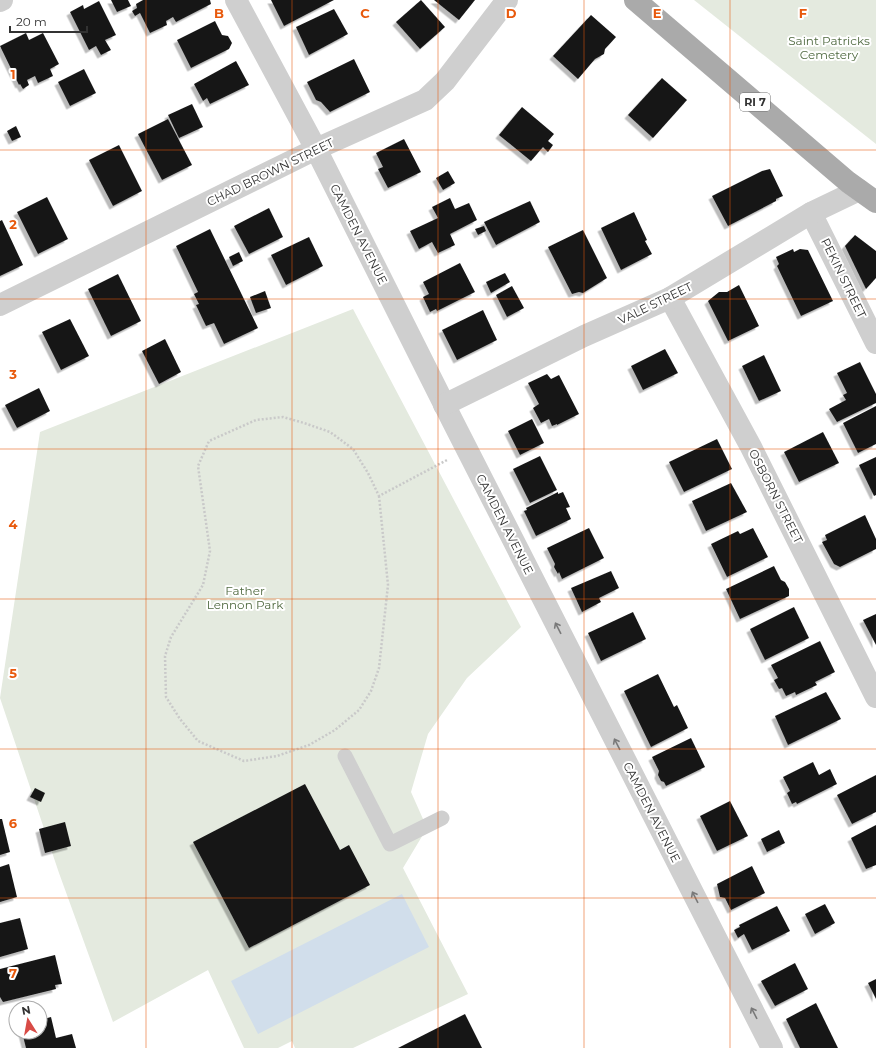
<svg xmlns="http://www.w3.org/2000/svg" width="876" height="1048" font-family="Montserrat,sans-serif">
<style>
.green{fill:#e4eadf}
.water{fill:#d1deeb}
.building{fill:#191919;filter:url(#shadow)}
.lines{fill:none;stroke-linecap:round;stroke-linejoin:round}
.path{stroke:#c9c9c9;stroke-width:2.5;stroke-dasharray:2 2;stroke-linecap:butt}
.service{stroke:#cfcfcf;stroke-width:15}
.minor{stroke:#cfcfcf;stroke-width:22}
.primary{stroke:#aaa;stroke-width:22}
.oneway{stroke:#797979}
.grid{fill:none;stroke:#e8590c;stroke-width:1;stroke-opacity:0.55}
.labels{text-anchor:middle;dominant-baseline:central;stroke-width:4;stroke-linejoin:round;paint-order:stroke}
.shield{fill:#fff;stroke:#707070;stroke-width:1}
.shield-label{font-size:11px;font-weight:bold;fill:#323232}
.park-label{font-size:12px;fill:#516b42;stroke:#fff}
.street-label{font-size:12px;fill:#323232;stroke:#fff}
.grid-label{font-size:13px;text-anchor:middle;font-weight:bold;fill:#e8590c;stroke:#fff;stroke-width:4;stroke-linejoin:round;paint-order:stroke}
</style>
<defs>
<filter id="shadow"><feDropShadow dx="-3.5" dy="3.5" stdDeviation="0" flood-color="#0004"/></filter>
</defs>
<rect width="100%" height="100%" fill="#fff"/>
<g class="green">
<path d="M694,0h182v144z"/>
<path d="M353,309l168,318 -54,51 -39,56 -17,58 16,36 -24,40 65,126 -115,54h-58l-3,-7 -14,7h-34l-36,-78 -95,52 -54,-149 -59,-175 40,-266z"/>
</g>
<path class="water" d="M402,894l27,53 -171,87 -27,-53z"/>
<g class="building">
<path d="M111,0h17l3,6 -14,6z"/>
<path d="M143,0h67l1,4 -35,18 -3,-5 -7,4 1,4 -17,8 -10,-20 -5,3 -3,-5 5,-3 -1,-4z"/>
<path d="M271,0h63l-50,26z"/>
<path d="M421,0l24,27 -25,22 -24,-27z"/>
<path d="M434,0h41l-16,20z"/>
<path d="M99,1l17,34 -11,5 6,10 -10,5 -5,-9 -7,4 -19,-38 13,-7 1,4z"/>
<path d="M334,9l14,25 -39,21 -13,-28z"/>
<path d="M591,15l25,22 -11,12 -1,5 -9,5 -17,20 -25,-23z"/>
<path d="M215,21l7,14 6,1 4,7 -3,6 -38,19 -14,-28z"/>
<path d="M26,33l3,7 14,-7 16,31 -9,5 3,7 -15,7 -3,-7 -8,4 2,5 -6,4 -3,-5 -1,1 -19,-39z"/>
<path d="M354,59l16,33 -40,20 -9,-10 -5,-2 -9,-18z"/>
<path d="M236,61l13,24 -39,19 -3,-6 -4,3 -9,-17z"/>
<path d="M84,69l12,24 -26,13 -12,-24z"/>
<path d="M662,78l25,22 -34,38 -25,-23z"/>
<path d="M192,104l11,23 -24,11 -11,-23z"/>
<path d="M522,107l32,27 -6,7 5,4 -5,7 -5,-5 -12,14 -32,-26z"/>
<path d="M168,119l24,46 -30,15 -24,-46z"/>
<path d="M16,126l5,11 -9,4 -5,-10z"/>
<path d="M404,139l17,33 -33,16 -10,-19 5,-2 -7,-14z"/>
<path d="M119,145l23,46 -29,15 -24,-46z"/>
<path d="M770,169l13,27 -7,3v2l-48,25 -16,-30 50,-25z"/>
<path d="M448,171l7,12 -12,7 -7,-12z"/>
<path d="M47,197l21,42 -30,15 -21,-42z"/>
<path d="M450,198l5,11 14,-6 8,17 -27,14 5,11 -17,8 -6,-11 -13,7 -9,-18 28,-13 -6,-11z"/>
<path d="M530,201l10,21 -44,23 -12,-23z"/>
<path d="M269,208l14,29 -34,17 -15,-28z"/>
<path d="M634,212l13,28 -2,1 7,13 -31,16 -20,-42z"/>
<path d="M2,220l21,45 -23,11v-55z"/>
<path d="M484,226l2,5 -8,4 -3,-6z"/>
<path d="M210,229l48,99 -34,16 -10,-21 -8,3 -10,-21 3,-1 -5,-10 4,-2 -22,-46z"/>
<path d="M583,230l24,48 -24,15 -4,-1 -7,2 -24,-47z"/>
<path d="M855,235l21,16v27l-10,11 -21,-43z"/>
<path d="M309,237l14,29 -37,19 -15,-30z"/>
<path d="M793,249l1,3 6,-3 8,1 25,51 -32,15 -24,-50 2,-2 -3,-7z"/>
<path d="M239,252l4,9 -10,5 -4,-9z"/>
<path d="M460,263l15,29 -38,19 -1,-2 -6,3 -7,-15 6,-3 -6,-12z"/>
<path d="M505,273l5,9 -19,11 -5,-11z"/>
<path d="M118,274l23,47 -30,15 -23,-47z"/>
<path d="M739,285l20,41 -31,15 -20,-40 11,-9h8z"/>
<path d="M512,286l12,22 -17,9 -11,-22z"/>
<path d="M265,291l6,17 -15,5 -6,-16z"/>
<path d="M483,310l14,30 -40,20 -15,-30z"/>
<path d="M70,319l19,37 -28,14 -19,-38z"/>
<path d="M165,339l16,33 -22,12 -17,-33z"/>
<path d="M665,349l13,24 -35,17 -12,-24z"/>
<path d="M764,355l17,36 -22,10 -17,-35z"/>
<path d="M860,362l16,32v9l-39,19 -8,-13 17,-9 -3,-5 4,-2 -10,-20z"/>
<path d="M547,374l4,5 8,-4 20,39 -22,11v-1l-5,2 -3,-7 -8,4 -8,-15 6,-4 -11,-21z"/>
<path d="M39,388l11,23 -33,17 -12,-23z"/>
<path d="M876,406v38l-18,9 -15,-30z"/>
<path d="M532,419l12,24 -24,12 -12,-24z"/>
<path d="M823,432l16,31 -40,19 -15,-30z"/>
<path d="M717,439l15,30 -48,23 -15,-30z"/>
<path d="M540,456l17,34 -27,13 -17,-34z"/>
<path d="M876,457v38l-2,1 -15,-31z"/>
<path d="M731,483l16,29 -41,19 -14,-30z"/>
<path d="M558,492v2l5,-2 7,15 -4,1 5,11 -35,17 -12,-25 3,-1 -1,-2z"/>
<path d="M865,515l11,24v10l-36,18 -6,-3 -12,-22 5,-2 -2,-5z"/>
<path d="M589,528l15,30 -42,21 -3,-7 -1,2 -4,-7 1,-3 -8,-16z"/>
<path d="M753,528l15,29 -41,20 -16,-33 27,-13 2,3z"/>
<path d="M774,566l7,14 4,2 4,7v7l-49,23 -14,-30z"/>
<path d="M611,571l8,17 -20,10 2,4 -19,10 -11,-24z"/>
<path d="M794,607l15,31 -44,22 -15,-31z"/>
<path d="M633,612l13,27 -45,22 -13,-28z"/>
<path d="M876,614v31l-13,-25z"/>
<path d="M820,641l15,31 -20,10 2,3 -21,10 -1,-3 -9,4 -4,-8 -3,1 -5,-9 4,-2 -7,-13z"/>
<path d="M658,674l16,33 3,-2 11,23 -37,19 -27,-56z"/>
<path d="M826,692l15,27 -53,26 -13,-29z"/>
<path d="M691,738l14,29 -39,19 -2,-4 -3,-1 -3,-6 1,-4 -7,-14z"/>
<path d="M813,762l6,13 11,-6 7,15 -40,20 -1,-2 -4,2 -5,-11 3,-2 -7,-14z"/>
<path d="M876,775v37l-24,12 -15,-29z"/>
<path d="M305,784l35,66 9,-5 21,40 -121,63 -56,-106z"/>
<path d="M35,788l10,5 -4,9 -11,-5z"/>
<path d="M730,801l18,35 -31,15 -17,-35z"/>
<path d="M0,819h2l8,33 -10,3z"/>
<path d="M65,822l6,24 -26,7 -6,-24z"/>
<path d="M876,825v40l-10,4 -15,-31z"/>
<path d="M779,830l6,13 -18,9 -6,-13z"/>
<path d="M9,864l8,33 -17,5v-35z"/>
<path d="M752,866l13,27 -34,17 -6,-12 -5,-1 -3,-13z"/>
<path d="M825,904l10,19 -20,11 -10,-20z"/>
<path d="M777,906l13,25 -38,19 -8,-16 -6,4 -4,-8 6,-3 -1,-2z"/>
<path d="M20,918l8,31 -28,8v-34z"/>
<path d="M55,955l7,29 -7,1 1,4 -53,13 -3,-5v-28z"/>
<path d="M795,963l13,26 -33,17 -14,-25z"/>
<path d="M876,979v20l-8,-16z"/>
<path d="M816,1003l22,45h-38l-14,-29z"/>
<path d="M465,1014l17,34h-84z"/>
<path d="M51,1017l5,21 16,-4 4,14h-50l-4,-16h18v-12z"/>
</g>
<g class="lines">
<path class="path" d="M379,496l9,89 -9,83 -8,23 -12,19 -24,20 -26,15 -32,11 -33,5 -46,-20 -18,-22 -14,-22 -1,-41 6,-19 32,-52 7,-34 -12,-85 11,-25 47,-21 27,-3 21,6 26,9 23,17 15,24 11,23 68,-36"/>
<path class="service" d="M345,756l45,88 52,-26"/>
<g class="minor">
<path d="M236,0l80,149 136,271 320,628"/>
<path d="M0,1l2,-1"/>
<path d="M811,213l65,130"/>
<path d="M670,298l81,149 125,250"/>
<path d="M0,305l316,-156 109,-49 20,-19 62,-81"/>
<path d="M444,405l140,-69 86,-38 141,-85 48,-23"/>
</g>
<path class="primary" d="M635,0l213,182 28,20"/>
</g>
<defs><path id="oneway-shaft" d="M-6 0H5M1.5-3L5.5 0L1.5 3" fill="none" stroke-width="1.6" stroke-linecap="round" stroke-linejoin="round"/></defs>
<g class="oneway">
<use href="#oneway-shaft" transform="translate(558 628) rotate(-117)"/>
<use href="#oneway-shaft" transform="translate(617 744) rotate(-117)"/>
<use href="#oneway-shaft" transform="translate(695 897) rotate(-117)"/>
<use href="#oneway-shaft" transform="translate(754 1013) rotate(-117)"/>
</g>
<path class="grid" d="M146,0v1048M292,0v1048M438,0v1048M584,0v1048M730,0v1048M0,150h876M0,299h876M0,449h876M0,599h876M0,749h876M0,898h876"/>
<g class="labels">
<rect class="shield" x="740" y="93" width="30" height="18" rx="3"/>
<g class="shield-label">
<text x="755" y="102">RI 7</text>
</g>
<g class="park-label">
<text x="829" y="40">Saint Patricks<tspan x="829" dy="14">Cemetery</tspan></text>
<text x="245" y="590">Father<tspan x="245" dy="14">Lennon Park</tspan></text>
</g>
<g class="street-label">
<text transform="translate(270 172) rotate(-26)">CHAD BROWN STREET</text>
<text transform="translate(359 234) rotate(63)">CAMDEN AVENUE</text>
<text transform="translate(844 278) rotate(64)">PEKIN STREET</text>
<text transform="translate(655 303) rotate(-26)">VALE STREET</text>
<text transform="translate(776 496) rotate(63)">OSBORN STREET</text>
<text transform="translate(505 524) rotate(63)">CAMDEN AVENUE</text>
<text transform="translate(652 812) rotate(63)">CAMDEN AVENUE</text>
</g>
</g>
<g class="grid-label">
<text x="219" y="18">B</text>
<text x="365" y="18">C</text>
<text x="511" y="18">D</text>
<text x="657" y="18">E</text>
<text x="803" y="18">F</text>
<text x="13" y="79">1</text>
<text x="13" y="229">2</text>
<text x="13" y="379">3</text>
<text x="13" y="529">4</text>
<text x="13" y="678">5</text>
<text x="13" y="828">6</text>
<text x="13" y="978">7</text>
</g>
<g transform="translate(28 1020) rotate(349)"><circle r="19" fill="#ffffff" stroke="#adadad"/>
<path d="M0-3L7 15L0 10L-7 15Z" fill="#d84b46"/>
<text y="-6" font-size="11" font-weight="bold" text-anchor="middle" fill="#323232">N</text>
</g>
<path d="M10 26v6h77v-6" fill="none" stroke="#323232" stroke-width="2"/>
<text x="16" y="26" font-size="12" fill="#323232" stroke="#ffffff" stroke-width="3" paint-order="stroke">20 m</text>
</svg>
